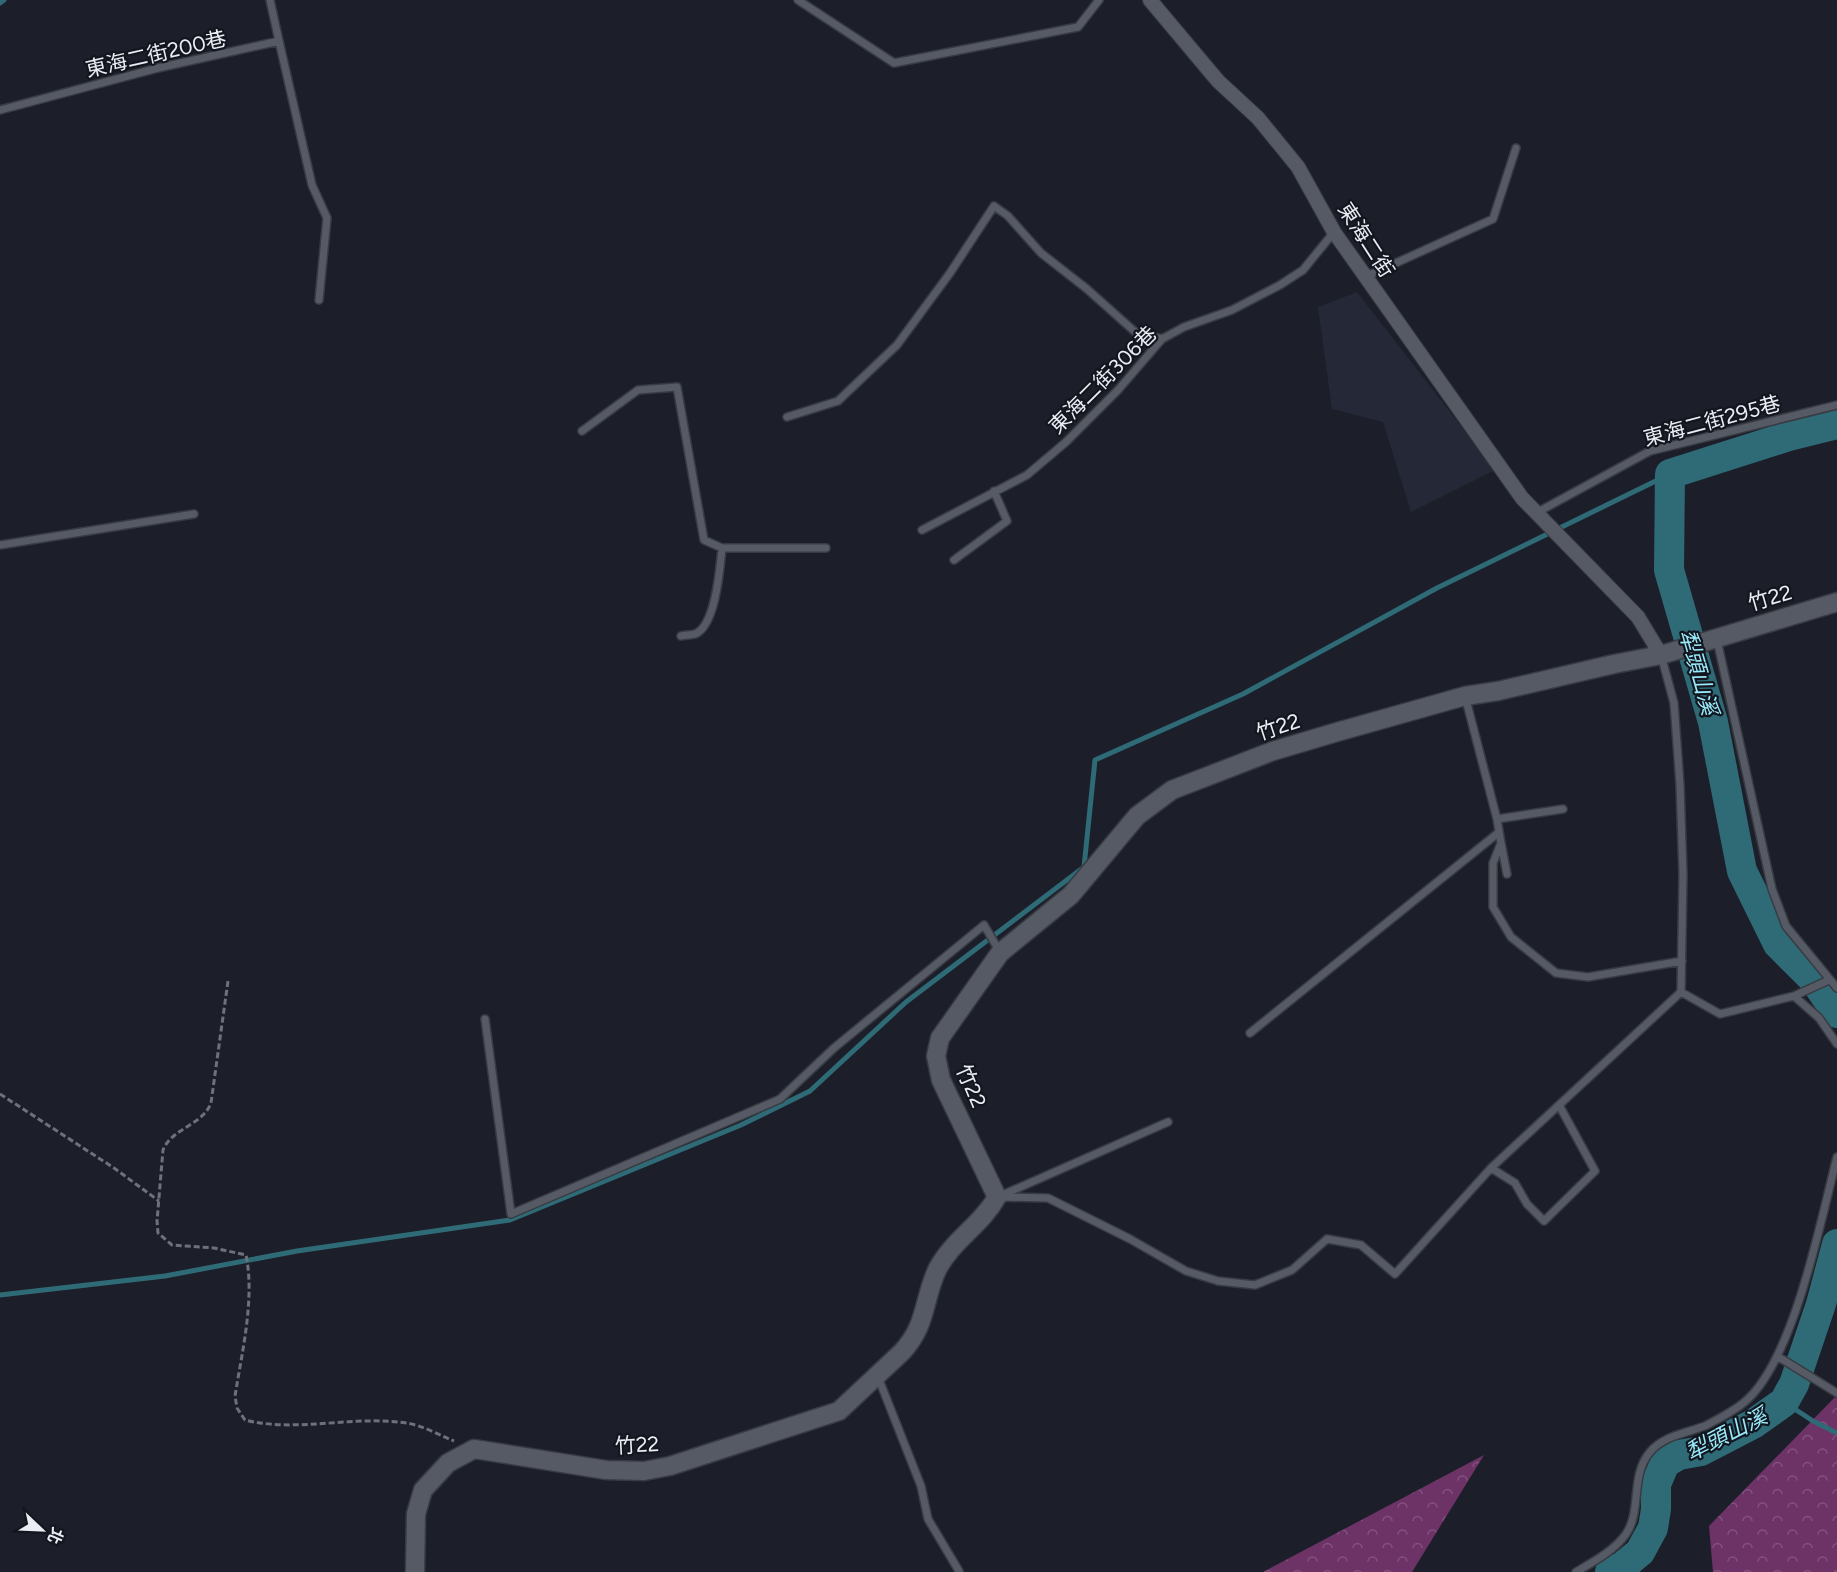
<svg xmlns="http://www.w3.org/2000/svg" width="1837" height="1572" viewBox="0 0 1837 1572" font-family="Figtree,'Noto Sans TC',sans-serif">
  <defs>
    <pattern id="forest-crowns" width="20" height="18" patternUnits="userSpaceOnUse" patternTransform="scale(1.5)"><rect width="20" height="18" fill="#6d3367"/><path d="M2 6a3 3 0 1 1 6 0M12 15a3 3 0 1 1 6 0" fill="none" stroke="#82517d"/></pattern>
  </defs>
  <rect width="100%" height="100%" fill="#1c1f29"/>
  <path fill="#242837" d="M1357 292 1495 470 1411 512 1383 422 1332 409 1318 307Z"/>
  <path fill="url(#forest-crowns)" d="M1837 1395V1572H1713L1709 1526Z
    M1484 1455 1412 1572H1263Z"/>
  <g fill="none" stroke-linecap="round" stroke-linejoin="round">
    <path stroke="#2e6b76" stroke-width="5" d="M0 3 4 0
      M0 1295 165 1276 297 1251 510 1220 741 1125 810 1091 906 1002 1084 867 1095 760 1243 694 1437 588 1670 474
      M1784 1402 1813 1421 1837 1433"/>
    <path stroke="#2e6b76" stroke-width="30" d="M1837 424 1789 436 1670 474 1669 570 1713 722 1742 871 1778 944 1815 981 1837 1013
      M1610 1572 1623 1566 1640 1552 1653 1528 1656 1509V1484L1665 1463 1679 1455 1701 1451 1753 1424 1784 1402 1794 1384 1821 1304 1837 1244"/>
    <defs>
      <path id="lane" d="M798 0 894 63 1078 27 1099 0
        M279 41 312 185 327 218 319 300
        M0 110 158 68 279 41 270 0
        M1365 277 1493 219 1516 148
        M787 417 838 401 897 345 950 273 994 206 1008 216 1041 253 1087 289 1134 331 1162 339
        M582 431 638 390 677 387 704 540 722 548H826
        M1536 513 1650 451 1837 405
        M922 530 1027 475 1066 442 1118 390 1162 339 1184 327 1232 310 1280 285 1303 270 1334 232
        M0 545 194 514
        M954 560 1007 521 994 491
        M681 636C685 635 691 635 695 634 716 626 720 567 722 548
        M1717 640 1772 889 1786 926 1837 988
        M1661 655 1674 703 1680 785 1683 875 1681 992 1720 1014 1794 996 1819 1018 1837 1044
        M1465 696 1497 819 1501 843 1493 863V907L1511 937 1556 973 1588 977 1682 961
        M1497 819 1563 809
        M1501 843 1507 874
        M1794 996 1829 980
        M485 1019 511 1214 780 1099 834 1048 984 925 1000 952
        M1250 1033 1498 833
        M1559 1105 1595 1171 1544 1221 1527 1204 1515 1183 1491 1168 1681 992
        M1000 1196 1168 1122
        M997 1197 1048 1198 1130 1239 1186 1271 1218 1281 1255 1285 1292 1270 1327 1239 1361 1245 1395 1274 1491 1168
        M1777 1356 1837 1393
        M878 1377 921 1486 928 1519 959 1571
        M1576 1572C1593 1562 1614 1551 1626 1534 1642 1511 1630 1475 1650 1452 1664 1435 1688 1433 1707 1425 1718 1419 1732 1412 1742 1404 1793 1366 1821 1219 1837 1157"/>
      <path id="street" d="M1150 0 1218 81 1258 118 1298 167 1334 232 1522 498 1638 617 1661 655"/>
      <path id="secondary" d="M415 1572 416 1514 423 1490 448 1463 474 1449 606 1470 644 1471 670 1466 839 1411 902 1352C928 1324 923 1298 938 1268 953 1240 982 1224 997 1197L941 1080 936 1056 940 1038 1000 953 1071 895 1137 816 1172 790 1273 751 1337 732 1465 696 1498 691 1614 664 1661 655 1837 602"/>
    </defs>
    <use href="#lane" stroke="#393b43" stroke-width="10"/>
    <use href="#street" stroke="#393b43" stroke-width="16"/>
    <use href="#secondary" stroke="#393b43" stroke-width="21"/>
    <path stroke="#6e7179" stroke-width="3" stroke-dasharray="6 3" stroke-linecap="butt" d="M228 981 211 1103C203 1125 172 1128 163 1150L157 1221 158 1233 172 1245 214 1248 246 1255C255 1299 242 1352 235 1396L237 1408 245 1420C298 1433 352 1415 406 1423 422 1425 439 1435 454 1441
      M0 1094 114 1168 159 1201"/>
    <use href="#lane" stroke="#565a65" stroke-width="7"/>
    <use href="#street" stroke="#565a65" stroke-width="14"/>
    <use href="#secondary" stroke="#565a65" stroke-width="18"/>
  </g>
  <g text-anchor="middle" stroke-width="4.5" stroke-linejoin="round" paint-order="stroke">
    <g font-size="21" fill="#eaedf3" stroke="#13161f">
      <text transform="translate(156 54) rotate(-13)" y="7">東海二街200巷</text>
      <text transform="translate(1366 240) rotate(57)" y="7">東海二街</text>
      <text transform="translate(1103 380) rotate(-45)" y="7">東海二街306巷</text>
      <text transform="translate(1712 421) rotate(-15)" y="7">東海二街295巷</text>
      <text transform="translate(1770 598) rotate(-16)" y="7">竹22</text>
      <text transform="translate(1278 727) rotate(-18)" y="7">竹22</text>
      <text transform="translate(971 1086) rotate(67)" y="7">竹22</text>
      <text transform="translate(637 1445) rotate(-3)" y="7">竹22</text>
    </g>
    <g font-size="22" font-style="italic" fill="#99ebfb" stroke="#13161f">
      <text transform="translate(1699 672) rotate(74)" y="8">犁頭山溪</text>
      <text transform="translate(1726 1434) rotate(-27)" y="8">犁頭山溪</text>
    </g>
  </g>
  <g transform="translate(42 1530) rotate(113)" stroke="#13161f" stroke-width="4.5" paint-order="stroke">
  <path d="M0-4.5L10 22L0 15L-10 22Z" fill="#eaedf3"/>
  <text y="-9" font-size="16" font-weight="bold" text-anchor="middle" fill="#eaedf3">北</text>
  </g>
</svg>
